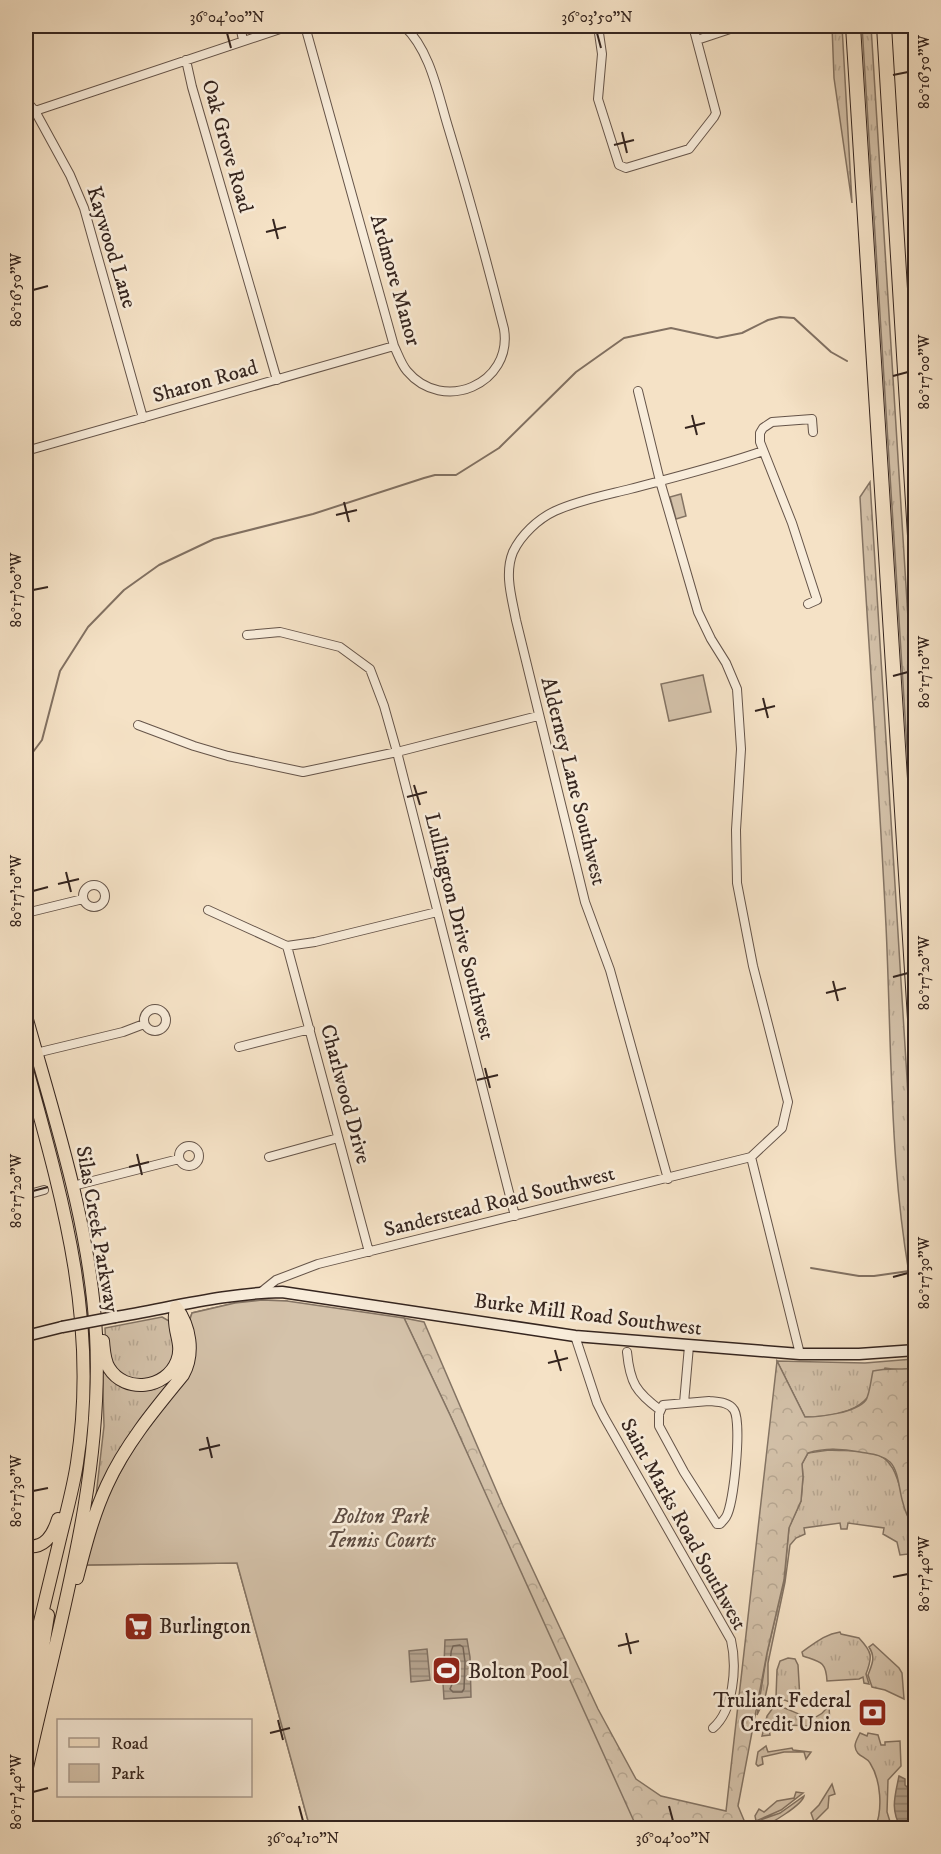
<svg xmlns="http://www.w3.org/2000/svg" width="941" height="1854" viewBox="0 0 941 1854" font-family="'IM FELL DW Pica',serif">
  <defs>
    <pattern id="grass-tufts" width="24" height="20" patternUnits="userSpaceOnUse" patternTransform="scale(1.5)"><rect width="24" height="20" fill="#d4c2aa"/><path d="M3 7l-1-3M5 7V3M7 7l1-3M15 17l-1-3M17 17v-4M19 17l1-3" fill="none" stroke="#b7a792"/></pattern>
    <pattern id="forest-crowns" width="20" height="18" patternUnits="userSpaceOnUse" patternTransform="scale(1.5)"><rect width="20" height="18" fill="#d4c2aa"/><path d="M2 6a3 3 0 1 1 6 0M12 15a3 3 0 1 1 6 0" fill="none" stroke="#b7a792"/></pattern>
    <pattern id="water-rules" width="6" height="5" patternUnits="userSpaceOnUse" patternTransform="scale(1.5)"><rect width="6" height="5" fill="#b4a28d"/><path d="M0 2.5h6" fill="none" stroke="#938473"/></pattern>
  </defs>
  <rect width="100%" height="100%" fill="#f5e2c6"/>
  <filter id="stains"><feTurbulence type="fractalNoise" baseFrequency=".00333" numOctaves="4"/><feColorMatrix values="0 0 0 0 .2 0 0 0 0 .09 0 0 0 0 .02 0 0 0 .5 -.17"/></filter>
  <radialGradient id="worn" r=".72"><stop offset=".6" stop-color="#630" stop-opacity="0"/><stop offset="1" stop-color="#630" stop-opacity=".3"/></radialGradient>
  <path fill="url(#grass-tufts)" stroke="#847464" stroke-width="1.5" d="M832 26H842L852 203 834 78Z
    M862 26H871L915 730V876Z
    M909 303 915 328V410Z
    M870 482 915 1207V1305C889 1181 892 1052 886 926 879 783 868 640 860 497Z
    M162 1317 169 1321 175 1353 168 1368 150 1380 128 1378 115 1370 106 1346 105 1328Z
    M102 1359 123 1385 172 1373 177 1377 96 1496 104 1426Z
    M913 1359H915L916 1368 900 1370 885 1368C879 1379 873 1393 864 1401 850 1414 824 1417 805 1417L777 1361 865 1363Z
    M915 1393V1443C909 1428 904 1406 915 1393Z
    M829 1450C844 1451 858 1450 872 1453 904 1459 898 1505 915 1528V1628L908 1554 900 1555 897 1542 883 1534 884 1528 848 1523 847 1529H841L840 1523 804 1528 805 1534 796 1538 790 1545 785 1582 768 1663V1684L765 1698 757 1715 767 1653 784 1580 789 1527 801 1501 803 1477 802 1464 808 1453Z
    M840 1632 841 1634 859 1638C872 1652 873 1656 866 1674L869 1684 864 1683 863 1677 859 1679 827 1681C826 1661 820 1662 803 1656L802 1652C815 1643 825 1634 840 1632Z
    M873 1644 899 1668 902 1673 904 1699 885 1690 872 1687 868 1675C872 1664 876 1658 869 1647Z
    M788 1658 795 1659 798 1665 800 1699 795 1704 776 1697 777 1670 780 1661Z
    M829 1704 830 1727 827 1730C807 1725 789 1723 769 1728L770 1735 762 1736 767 1716 775 1705C796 1709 815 1731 829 1704Z
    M860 1733 867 1736 868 1733 878 1735 881 1745H885V1742L900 1741 901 1766 888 1780 887 1812 892 1828H875C883 1810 881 1780 870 1763 866 1756 856 1757 855 1746 855 1742 858 1737 860 1733Z
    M766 1746 768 1752 792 1748 793 1750 811 1752 806 1759 804 1752H784L762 1757 763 1764 758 1766 756 1764 758 1752Z
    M832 1784 835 1794 829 1796 828 1808 815 1821 816 1827 811 1813 819 1805Z
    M796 1792 803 1793 781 1810 756 1821 755 1816 759 1809 764 1812 777 1801 794 1798Z
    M804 1796C802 1805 771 1824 761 1827L757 1824 763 1819 780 1813Z"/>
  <path fill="url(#forest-crowns)" stroke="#847464" stroke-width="1.5" d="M262 1300 287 1301 535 1606 450 1415 404 1318 424 1322 503 1506 598 1709 636 1779 661 1796 726 1811 777 1361 805 1417C820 1417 856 1413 866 1400 870 1393 871 1379 873 1371 888 1368 901 1370 915 1368V1393L910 1400 909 1416 912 1435 915 1443V1528C909 1520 905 1512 903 1503 899 1491 899 1471 890 1462 881 1454 870 1454 860 1452 844 1449 824 1448 808 1453L802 1464 803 1477 801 1501 789 1528 784 1580 767 1653 738 1806 746 1825 745 1828H310L237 1563 85 1565 193 1356 190 1319 192 1313 235 1303Z"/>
  <path fill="#d4c2aa" stroke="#847464" stroke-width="1.5" d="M681 494 686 516 676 519 670 497Z
    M703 675 711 712 669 721 661 684Z
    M262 1300 287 1301 404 1318 450 1415 637 1828H310L237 1563 85 1565 93 1536 109 1493 130 1455 193 1356 190 1319 192 1313 235 1303Z"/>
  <path fill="url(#water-rules)" stroke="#817061" stroke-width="1.5" d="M467 1639 470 1657 471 1697 444 1699 443 1683 448 1682 444 1664 445 1640Z
    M427 1649 430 1680 411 1682 409 1651Z
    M899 1776 905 1779V1785L915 1795V1828H901C890 1809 895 1796 899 1776Z"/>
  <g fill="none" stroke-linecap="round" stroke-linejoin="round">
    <path stroke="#746456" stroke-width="1.5" d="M460 1645 463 1647 465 1662 464 1689 462 1692H453L450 1689C458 1676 446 1660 453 1646Z"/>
    <path stroke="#817061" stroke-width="2" d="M26 754 33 752 42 740 60 671 88 627 124 590 159 565 214 539 313 514 424 478 435 475H456L499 448 576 372 624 338 671 328 717 338 742 333 768 320 780 317 794 318 831 352 847 361
      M811 1268 859 1276H874L916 1270"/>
    <defs>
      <path id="street" d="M240 26 243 40
        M305 26 394 346C398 354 401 364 407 371 443 414 513 384 504 329 487 262 469 196 449 130 438 95 431 51 404 26
        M598 26 602 54 598 99 619 165 626 168 689 149 714 117 716 113 693 26
        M697 40 739 26
        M186 60 192 87 277 380
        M26 96 28 103 35 111 70 175 84 208 143 418
        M35 111 289 26
        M638 391 660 481 698 612 711 639 726 663 737 689 741 749 736 830 737 883 753 966 788 1102 782 1128 751 1157 800 1354
        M26 451 394 346
        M808 604 817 600 792 523 760 442V433L763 428 772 422 812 419 813 432
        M247 635 280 632 340 647 370 669 384 706 397 752 515 1216
        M138 725 194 746 228 756 303 772 397 752 538 716
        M83 896a11 11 0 1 1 22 0a11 11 0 1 1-22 0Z
        M208 910 287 946 315 942 437 912
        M26 913 83 899
        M287 946 369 1252
        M144 1020a11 11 0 1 1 22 0a11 11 0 1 1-22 0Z
        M239 1047 310 1029
        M36 1053 123 1032 144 1024
        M179 1156a10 10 0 1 1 20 0a10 10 0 1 1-20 0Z
        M269 1157 338 1138
        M668 1179 610 970 585 902 516 620C512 598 504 574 513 552 521 535 538 519 555 511 579 500 606 495 630 489 675 477 720 466 763 451
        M73 1186 179 1159
        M26 1195 44 1190
        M261 1292 276 1280 318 1264 751 1157
        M575 1336 597 1403 604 1417 731 1640C737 1666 734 1710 713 1728
        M627 1352C630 1383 636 1392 660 1410
        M709 1401C718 1402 729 1402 734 1410 742 1423 734 1504 726 1517 724 1520 722 1522 720 1524H717L684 1472 659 1426V1414L663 1405Z
        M684 1403 689 1346"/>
      <path id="secondary" d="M913 26 916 27
        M115 1317C170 1308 226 1293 282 1292L575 1336 800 1354H859L916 1350
        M26 1336 62 1327"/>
      <path id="primary" d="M26 1016C55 1120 90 1225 96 1334 104 1482 57 1629 26 1772
        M26 1066C63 1200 99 1323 77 1463 73 1490 65 1517 59 1543 48 1589 37 1634 26 1680
        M103 1341C104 1350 104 1360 109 1368 125 1394 166 1389 177 1361 183 1346 175 1335 175 1320 174 1316 176 1311 176 1307
        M26 1546C45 1549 53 1535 58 1519
        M77 1578C85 1547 93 1515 107 1485 125 1445 155 1409 183 1375 195 1353 190 1326 176 1307
        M26 1720 41 1660 48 1615"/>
      <path id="highway" d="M853 26 916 1035
        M884 26 916 552"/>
    </defs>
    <use href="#street" stroke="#655449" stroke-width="10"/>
    <use href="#secondary" stroke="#35251f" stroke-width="13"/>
    <use href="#primary" stroke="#35251f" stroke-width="14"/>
    <use href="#highway" stroke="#35251f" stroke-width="16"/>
    <use href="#street" stroke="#f8ecda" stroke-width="8"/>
    <use href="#secondary" stroke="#f8ecda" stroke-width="10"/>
    <use href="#primary" stroke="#f5e2c6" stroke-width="12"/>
    <use href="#highway" stroke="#f5e2c6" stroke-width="14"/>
    <defs>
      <path id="secondary-bridge" d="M62 1327 115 1317"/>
    </defs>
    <use href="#secondary-bridge" stroke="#35251f" stroke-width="13" stroke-linecap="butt"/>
    <use href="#secondary-bridge" stroke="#f8ecda" stroke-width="10"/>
  </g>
  <path fill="none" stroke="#35251f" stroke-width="2" d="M227 33 231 48M597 33 601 48M893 75 908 72M622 132 627 153M614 145 634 140M273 219 278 239M266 232 286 227M33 290 48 286M893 376 908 372M692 415 697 435M685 428 705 423M344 502 349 522M336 515 357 510M33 590 48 587M893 676 908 672M763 698 768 718M755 711 775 706M414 785 420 805M407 797 427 792M66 872 71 892M58 884 79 879M33 891 48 887M893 977 908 973M833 981 838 1001M826 993 846 988M485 1068 490 1088M477 1080 498 1075M137 1154 142 1175M129 1167 149 1162M33 1191 48 1187M893 1277 908 1273M555 1350 561 1371M548 1363 568 1358M207 1437 212 1458M199 1450 220 1445M33 1491 48 1488M893 1577 908 1574M626 1633 631 1654M618 1646 639 1641M278 1720 283 1740M270 1733 290 1728M33 1792 48 1788M299 1806 303 1821M669 1806 673 1821"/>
  <defs>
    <symbol id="supermarket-square" viewBox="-11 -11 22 22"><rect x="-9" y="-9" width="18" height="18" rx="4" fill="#8f2418" stroke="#f8ecda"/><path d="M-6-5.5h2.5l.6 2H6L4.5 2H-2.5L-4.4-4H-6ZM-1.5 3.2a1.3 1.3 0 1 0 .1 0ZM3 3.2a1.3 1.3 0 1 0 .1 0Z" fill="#fff"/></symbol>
    <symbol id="stadium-square" viewBox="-11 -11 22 22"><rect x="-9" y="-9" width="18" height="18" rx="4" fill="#8f2418" stroke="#f8ecda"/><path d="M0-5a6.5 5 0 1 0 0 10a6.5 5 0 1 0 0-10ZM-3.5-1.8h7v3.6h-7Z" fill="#fff"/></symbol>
    <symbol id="bank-square" viewBox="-11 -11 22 22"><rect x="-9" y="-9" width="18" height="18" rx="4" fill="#8f2418" stroke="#f8ecda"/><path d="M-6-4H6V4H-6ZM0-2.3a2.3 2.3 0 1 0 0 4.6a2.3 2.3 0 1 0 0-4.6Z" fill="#fff"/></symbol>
  </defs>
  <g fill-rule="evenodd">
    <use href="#supermarket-square" x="122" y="1610" width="33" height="33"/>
    <use href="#stadium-square" x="430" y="1654" width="33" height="33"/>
    <use href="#bank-square" x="856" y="1696" width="33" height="33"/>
  </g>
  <g text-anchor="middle" stroke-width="5" stroke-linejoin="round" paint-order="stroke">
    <g font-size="21" fill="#35251f" stroke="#f8ecda">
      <text transform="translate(228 146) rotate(74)" y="7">Oak Grove Road</text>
      <text transform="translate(112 247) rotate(73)" y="7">Kaywood Lane</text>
      <text transform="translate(396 280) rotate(74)" y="7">Ardmore Manor</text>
      <text transform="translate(205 381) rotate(-16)" y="7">Sharon Road</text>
      <text transform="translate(574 781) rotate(76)" y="7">Alderney Lane Southwest</text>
      <text transform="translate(460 926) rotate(76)" y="7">Lullington Drive Southwest</text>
      <text transform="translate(346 1094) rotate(75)" y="7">Charlwood Drive</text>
      <text transform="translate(499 1201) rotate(-14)" y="7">Sanderstead Road Southwest</text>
      <text transform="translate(98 1229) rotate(80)" y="7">Silas Creek Parkway</text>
      <text transform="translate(588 1314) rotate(7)" y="7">Burke Mill Road Southwest</text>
      <text transform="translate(684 1524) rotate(61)" y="7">Saint Marks Road Southwest</text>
    </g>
    <g font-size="21" font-style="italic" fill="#5d4c42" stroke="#f8ecda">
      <text x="381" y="1523">Bolton Park<tspan x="381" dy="24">Tennis Courts</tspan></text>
    </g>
    <g font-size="21" fill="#35251f" stroke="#f8ecda" text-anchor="start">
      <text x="159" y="1633">Burlington</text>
      <text x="468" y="1678">Bolton Pool</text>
      <text x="851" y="1707" text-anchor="end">Truliant Federal<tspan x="851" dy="24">Credit Union</tspan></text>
    </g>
  </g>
  <rect width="941" height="1854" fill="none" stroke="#f5e2c6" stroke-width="66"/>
  <rect x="57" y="1719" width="195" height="78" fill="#f8ecda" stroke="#aa9c8f" stroke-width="1.5"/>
  <rect x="69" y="1738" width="30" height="9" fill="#f5e2c6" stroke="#aa9c8f" stroke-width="1.5"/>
  <text x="111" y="1749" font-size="18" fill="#35251f">Road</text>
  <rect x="69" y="1764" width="30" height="18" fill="#d4c2aa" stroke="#aa9c8f" stroke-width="1.5"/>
  <text x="111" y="1779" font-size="18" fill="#35251f">Park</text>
  <rect x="33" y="33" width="875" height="1788" fill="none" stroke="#35251f" stroke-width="2"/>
  <g font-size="15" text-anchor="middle" fill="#35251f">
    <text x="227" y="22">36°04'00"N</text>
    <text x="597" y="22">36°03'50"N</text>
    <text transform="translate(924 72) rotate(-90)" y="5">80°16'50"W</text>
    <text transform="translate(16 290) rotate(-90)" y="5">80°16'50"W</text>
    <text transform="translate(924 372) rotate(-90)" y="5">80°17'00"W</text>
    <text transform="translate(16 590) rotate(-90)" y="5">80°17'00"W</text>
    <text transform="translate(924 672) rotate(-90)" y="5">80°17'10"W</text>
    <text transform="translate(16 891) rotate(-90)" y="5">80°17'10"W</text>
    <text transform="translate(924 973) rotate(-90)" y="5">80°17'20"W</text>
    <text transform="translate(16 1191) rotate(-90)" y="5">80°17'20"W</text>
    <text transform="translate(924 1273) rotate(-90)" y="5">80°17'30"W</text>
    <text transform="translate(16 1491) rotate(-90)" y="5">80°17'30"W</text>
    <text transform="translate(924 1574) rotate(-90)" y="5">80°17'40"W</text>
    <text transform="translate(16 1792) rotate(-90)" y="5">80°17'40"W</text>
    <text x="303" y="1843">36°04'10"N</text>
    <text x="673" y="1843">36°04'00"N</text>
  </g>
  <rect width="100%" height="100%" filter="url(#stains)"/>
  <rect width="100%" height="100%" fill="url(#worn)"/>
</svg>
